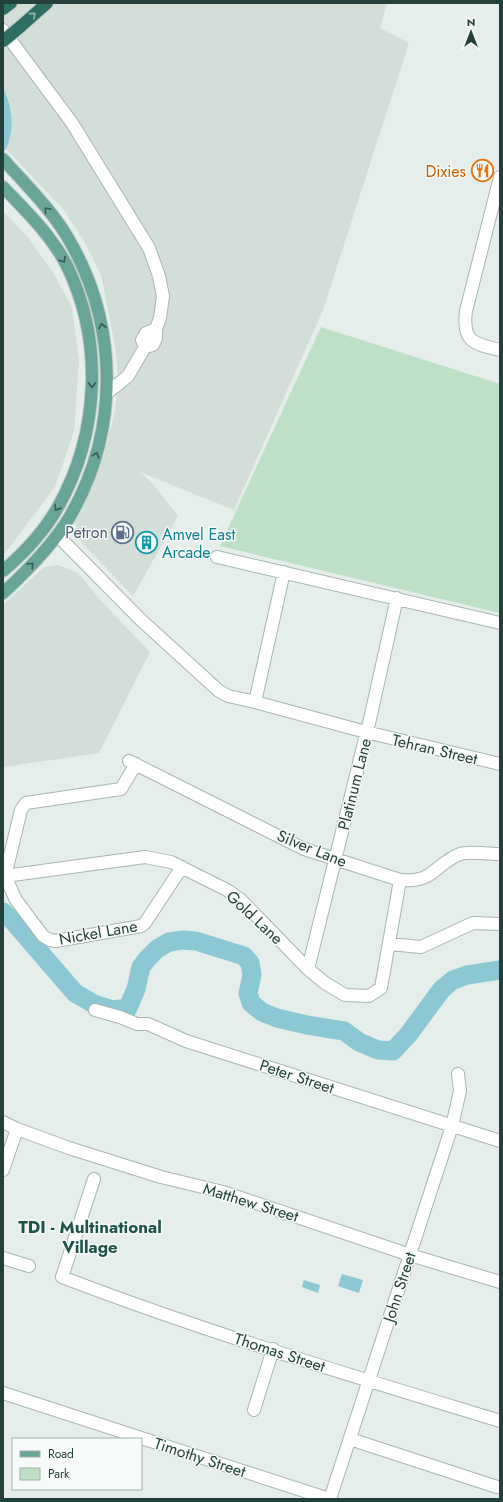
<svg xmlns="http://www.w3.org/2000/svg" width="503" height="1502" viewBox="0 0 503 1502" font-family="Jost,sans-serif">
  <rect width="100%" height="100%" fill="#e5eeea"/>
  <path fill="#d3ded9" d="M3 3H387L380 28 409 43 323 310 234 510 140 472 152 483 178 516 133 596 81 542 75 522 84 505 103 458 115 411 118 379 116 351 101 275 84 241 64 210 6 149 11 134 8 98 3 87Z
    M3 211 27 236 52 271 72 307 79 360 74 431 55 487 3 556Z
    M58 565 78 573 104 604 150 652 99 753 3 767V605L44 567Z"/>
  <path fill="#bde0c7" d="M321 327 500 384V613L220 546Z"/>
  <path fill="#8cc7d4" d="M3 87C13 108 16 134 3 154Z
    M342 1274 363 1280 359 1293 338 1286Z
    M304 1280 320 1285 318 1293 302 1287Z"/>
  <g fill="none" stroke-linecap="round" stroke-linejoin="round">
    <path stroke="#8cc7d4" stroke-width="19" d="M3 912 13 921 75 993 94 1004 113 1010 128 1008 136 989 141 967 147 959 157 949 169 942 183 940 196 941 244 956 250 963 252 975 248 993 251 1003 262 1012 277 1018 307 1025 344 1031 359 1042 378 1050 393 1051 408 1035 442 989 453 980 467 975 500 970"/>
    <defs>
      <path id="minor" d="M3 30 72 123 149 248 159 276 163 296 160 318 156 329V338L153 345 145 347 128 376 107 393
        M500 177 466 311C462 341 473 344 500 350
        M145 347 142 340 146 333 156 329
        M57 535 141 620 219 691 228 696 255 702 284 572
        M217 557 500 623
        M255 702 366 732 500 764
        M129 761 304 849 400 880C435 883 433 865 460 854 467 851 491 854 500 854
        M136 764 121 789 26 803 21 810 5 876 16 900 43 936 50 940 56 941 141 926 145 923 182 867
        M5 876 145 857 171 862 227 890 241 900 308 969 325 983 345 995 369 996 381 988 400 880
        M389 944 421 947 473 923 500 924
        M308 969 370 719 397 598
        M95 1010 120 1017 137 1024H148L186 1041 500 1141
        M3 1122 17 1129 69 1148 161 1177 223 1192 410 1255 500 1282
        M3 1170 17 1129
        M94 1179 62 1277C205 1332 353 1376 500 1421
        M3 1258 29 1266
        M3 1393 329 1499
        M254 1410 273 1349
        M350 1439 497 1487
        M330 1499 452 1126 460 1091 458 1074"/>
      <path id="primary" d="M3 159C25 184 51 209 68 238 119 325 120 431 69 518 52 546 27 571 3 593
        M3 187C26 211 52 236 67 266 104 342 99 434 58 507 44 532 24 553 3 571"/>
      <path id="motorway" d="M3 9 11 3
        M20 27 47 3"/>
    </defs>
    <use href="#minor" stroke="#a7b7b2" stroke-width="14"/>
    <use href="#primary" stroke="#c1cac8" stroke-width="14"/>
    <use href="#motorway" stroke="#c1cac8" stroke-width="14"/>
    <use href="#minor" stroke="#fff" stroke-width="12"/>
    <use href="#primary" stroke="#68a596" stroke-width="12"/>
    <use href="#motorway" stroke="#2e6e62" stroke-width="12"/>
    <defs>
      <path id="motorway-bridge" d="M3 41 20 27"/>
    </defs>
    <use href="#motorway-bridge" stroke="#c1cac8" stroke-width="14" stroke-linecap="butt"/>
    <use href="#motorway-bridge" stroke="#2e6e62" stroke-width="12"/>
  </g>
  <defs><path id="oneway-chevron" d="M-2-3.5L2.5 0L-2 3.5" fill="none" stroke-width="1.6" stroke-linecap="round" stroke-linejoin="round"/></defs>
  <use stroke="#92b4ad" href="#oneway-chevron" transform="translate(33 15) rotate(-41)"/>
  <g stroke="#345a51">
    <use href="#oneway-chevron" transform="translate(47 210) rotate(-130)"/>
    <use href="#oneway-chevron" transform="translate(63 260) rotate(58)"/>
    <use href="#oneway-chevron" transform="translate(102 326) rotate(-100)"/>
    <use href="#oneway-chevron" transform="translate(92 385) rotate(89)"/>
    <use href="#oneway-chevron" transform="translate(96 455) rotate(-72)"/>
    <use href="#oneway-chevron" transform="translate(57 508) rotate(121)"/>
    <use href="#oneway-chevron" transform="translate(31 565) rotate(-47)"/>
  </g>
  <defs>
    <symbol id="restaurant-ring" viewBox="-11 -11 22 22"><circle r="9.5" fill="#f6faf8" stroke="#e8710a" stroke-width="1.5"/><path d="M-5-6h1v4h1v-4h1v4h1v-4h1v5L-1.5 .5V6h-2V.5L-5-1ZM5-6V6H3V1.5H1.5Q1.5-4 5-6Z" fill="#e8710a"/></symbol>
    <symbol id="fuel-ring" viewBox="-11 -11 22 22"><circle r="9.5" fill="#f6faf8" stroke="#5c6f8a" stroke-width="1.5"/><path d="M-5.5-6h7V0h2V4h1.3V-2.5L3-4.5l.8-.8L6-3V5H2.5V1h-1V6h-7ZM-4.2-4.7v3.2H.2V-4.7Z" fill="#5c6f8a"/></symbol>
    <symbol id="building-ring" viewBox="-11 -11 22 22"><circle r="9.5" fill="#f6faf8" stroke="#0f9aa8" stroke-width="1.5"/><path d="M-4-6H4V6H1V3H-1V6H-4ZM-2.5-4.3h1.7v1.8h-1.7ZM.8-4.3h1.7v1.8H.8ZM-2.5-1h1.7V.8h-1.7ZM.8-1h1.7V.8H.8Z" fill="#0f9aa8"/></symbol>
  </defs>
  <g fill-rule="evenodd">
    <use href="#restaurant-ring" x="470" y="158" width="25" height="25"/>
    <use href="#fuel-ring" x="110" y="520" width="25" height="25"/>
    <use href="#building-ring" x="134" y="530" width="25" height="25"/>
  </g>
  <g text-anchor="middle" stroke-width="3" stroke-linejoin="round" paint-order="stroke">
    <g font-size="16" fill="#c56008" stroke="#f6faf8" text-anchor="end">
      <text x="466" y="177">Dixies</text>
    </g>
    <g font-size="16" fill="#4e5e75" stroke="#f6faf8" text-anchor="end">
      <text x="108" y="538">Petron</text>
    </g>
    <g font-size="16" fill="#0d838f" stroke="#f6faf8" text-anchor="start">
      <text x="162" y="540">Amvel East<tspan x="162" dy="18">Arcade</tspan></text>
    </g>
    <g font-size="16" fill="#23413a" stroke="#f6faf8">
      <text transform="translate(435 749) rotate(13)" y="6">Tehran Street</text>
      <text transform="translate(354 784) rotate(-76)" y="6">Platinum Lane</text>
      <text transform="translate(312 848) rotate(22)" y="6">Silver Lane</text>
      <text transform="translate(255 917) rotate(43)" y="6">Gold Lane</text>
      <text transform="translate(98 932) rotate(-10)" y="6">Nickel Lane</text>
      <text transform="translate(297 1076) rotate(18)" y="6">Peter Street</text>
      <text transform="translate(251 1202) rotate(17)" y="6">Matthew Street</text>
      <text transform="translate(399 1287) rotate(-72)" y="6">John Street</text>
      <text transform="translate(280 1352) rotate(18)" y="6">Thomas Street</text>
      <text transform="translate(200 1457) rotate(18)" y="6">Timothy Street</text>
    </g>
    <g font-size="17" font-weight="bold" fill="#1e5448" stroke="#f6faf8">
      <text x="90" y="1233">TDI - Multinational<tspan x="90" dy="20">Village</tspan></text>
    </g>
  </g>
  <rect width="503" height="1502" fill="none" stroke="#23413a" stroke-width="8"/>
  <rect x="12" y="1438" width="130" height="52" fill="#f6faf8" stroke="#a2b0ac"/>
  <rect x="20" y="1451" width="20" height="6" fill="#68a596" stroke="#a2b0ac"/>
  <text x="48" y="1458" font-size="12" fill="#23413a">Road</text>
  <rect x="20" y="1468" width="20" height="12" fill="#bde0c7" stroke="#a2b0ac"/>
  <text x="48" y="1478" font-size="12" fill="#23413a">Park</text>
  <g transform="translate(471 32)" stroke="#f6faf8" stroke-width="3" paint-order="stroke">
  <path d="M0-3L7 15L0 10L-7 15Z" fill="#23413a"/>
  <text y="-6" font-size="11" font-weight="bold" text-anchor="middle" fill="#23413a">N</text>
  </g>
</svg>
